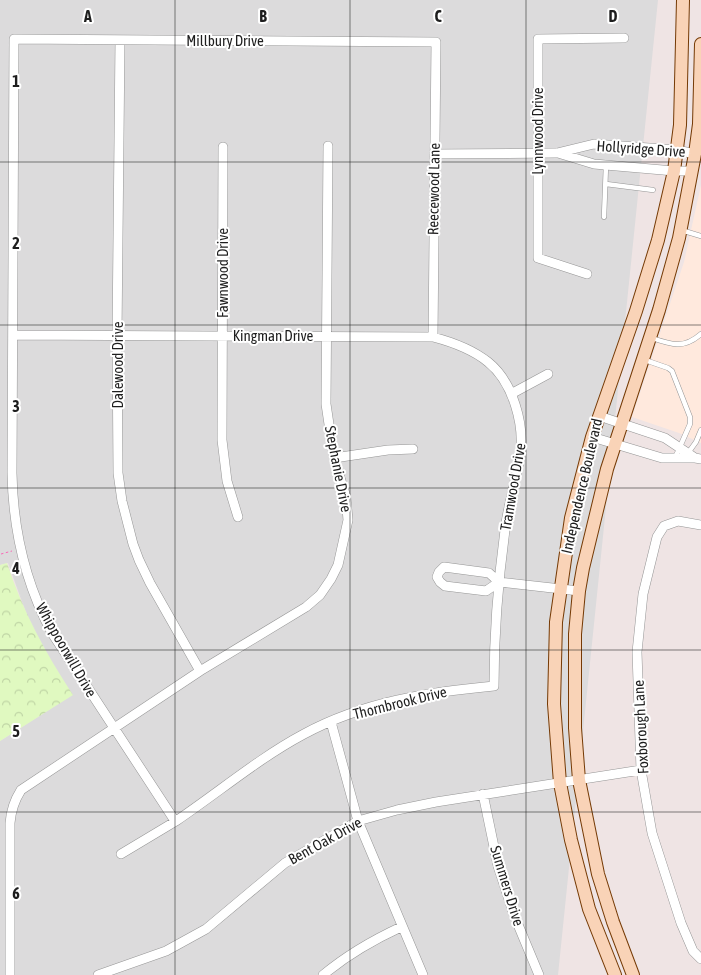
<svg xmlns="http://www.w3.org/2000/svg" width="701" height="975" viewBox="0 0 701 975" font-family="'Asap Condensed',sans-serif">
  <defs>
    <pattern id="park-crowns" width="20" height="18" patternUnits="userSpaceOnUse" patternTransform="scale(1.25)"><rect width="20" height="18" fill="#e0f9c0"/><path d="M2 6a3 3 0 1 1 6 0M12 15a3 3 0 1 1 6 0" fill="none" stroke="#c0d5a5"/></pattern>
  </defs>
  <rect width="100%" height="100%" fill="#efe4e4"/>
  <path fill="#dcdbdc" d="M0 0H658L558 975H0V741L72 695 47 655 27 616 8 563 0 565Z"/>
  <path fill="#ffe9dd" d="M701 185V443L679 433 632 417 684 262Z"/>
  <path fill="url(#park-crowns)" d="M7 563C23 612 45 652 73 695L0 741V565Z"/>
  <path fill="#dadada" d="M20 570 35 611 54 645 46 650 28 615 12 572Z"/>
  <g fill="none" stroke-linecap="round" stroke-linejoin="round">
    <defs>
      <path id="lane" d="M606 184 653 190
        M604 217 606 165
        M681 230 701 236
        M652 338C672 345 684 349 701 334
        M645 360 668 368 672 371 690 417V424L675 458
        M688 453 696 442 701 430"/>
      <path id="street" d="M120 40 117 336 118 473 122 501 133 544 139 560 150 583 200 671
        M223 147 222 440 227 481 238 517
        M558 153 594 164 674 171H691
        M434 154 557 153 594 144 677 150 695 154
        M587 274 538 258V39L624 38
        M13 335 433 337C452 342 472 349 488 362 513 382 525 425 520 456 516 481 508 505 505 530 498 582 494 634 494 686 429 692 363 702 304 734 259 758 219 792 176 821 158 832 139 843 121 854
        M511 394 548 374
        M599 416 665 438 695 458
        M592 437 662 458H695L701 459
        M334 458 388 450 413 449
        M701 525 678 521 664 526 657 537 643 594 637 652 641 770 652 833 681 923 693 951 701 959
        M499 582 486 591 445 586 440 582 437 577 439 572 444 567 489 573 499 582 579 591
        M331 722 358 821 423 975
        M483 794 498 866 514 915 539 975
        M175 821 52 633C25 583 13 529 12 473L14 39 436 42 433 337
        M10 975V823C11 810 14 801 21 790L200 671 306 607 320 595 331 579 338 565 348 520 346 497 334 458 326 404 328 146
        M98 975 166 951 206 929 285 863 358 821 397 810 436 802 641 770
        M323 975C347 955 373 940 401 927"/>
      <path id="secondary" d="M615 975 589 909 571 840 560 783 554 704 556 622 571 518 592 437 636 311 658 240 674 171 680 125 683 0
        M633 975 613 922 598 874 579 780 575 728V634L579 591 583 568 607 469 659 310 679 238 695 154 699 124 701 44"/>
    </defs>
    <use href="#lane" stroke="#959595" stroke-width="5.5"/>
    <use href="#street" stroke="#959595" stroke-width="10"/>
    <use href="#secondary" stroke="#753a05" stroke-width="14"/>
    <path stroke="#fa6ab7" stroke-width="1" stroke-dasharray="2.5 2.5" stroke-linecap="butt" d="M1 554 12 551"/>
    <use href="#lane" stroke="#fff" stroke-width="4.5"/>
    <use href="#street" stroke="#fff" stroke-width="9"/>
    <use href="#secondary" stroke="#f9d3b7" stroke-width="12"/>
  </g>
  <path fill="none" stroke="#1e1e1e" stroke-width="1" stroke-opacity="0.55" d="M175 0V975M350 0V975M526 0V975M0 162H701M0 325H701M0 488H701M0 650H701M0 812H701"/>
  <g text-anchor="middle" stroke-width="4" stroke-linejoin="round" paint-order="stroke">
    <g font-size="15" fill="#1e1e1e" stroke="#fff">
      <text x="225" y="46">Millbury Drive</text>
      <text transform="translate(538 131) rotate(-90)" y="5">Lynnwood Drive</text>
      <text transform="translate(641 149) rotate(4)" y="5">Hollyridge Drive</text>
      <text transform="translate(434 189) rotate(-89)" y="5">Reecewood Lane</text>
      <text transform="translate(223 273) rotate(-90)" y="5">Fawnwood Drive</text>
      <text x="273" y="341">Kingman Drive</text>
      <text transform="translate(118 365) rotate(-90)" y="5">Dalewood Drive</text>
      <text transform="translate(338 469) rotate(79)" y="5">Stephanie Drive</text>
      <text transform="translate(582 486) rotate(-77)" y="5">Independence Boulevard</text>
      <text transform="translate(513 487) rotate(-80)" y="5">Tramwood Drive</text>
      <text transform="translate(66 650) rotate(60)" y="5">Whippoorwill Drive</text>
      <text transform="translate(400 703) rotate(-14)" y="5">Thornbrook Drive</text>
      <text transform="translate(641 727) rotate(-93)" y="5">Foxborough Lane</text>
      <text transform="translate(325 841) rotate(-29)" y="5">Bent Oak Drive</text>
      <text transform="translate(507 886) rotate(73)" y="5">Summers Drive</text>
    </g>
  </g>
  <g font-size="16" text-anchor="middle" font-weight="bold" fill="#1e1e1e" stroke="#fff" stroke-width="4" stroke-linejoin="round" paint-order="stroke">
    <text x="88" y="22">A</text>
    <text x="263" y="22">B</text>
    <text x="438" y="22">C</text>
    <text x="613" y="22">D</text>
    <text x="16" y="87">1</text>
    <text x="16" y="249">2</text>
    <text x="16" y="412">3</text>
    <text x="16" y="574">4</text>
    <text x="16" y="737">5</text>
    <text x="16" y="899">6</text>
  </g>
</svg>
